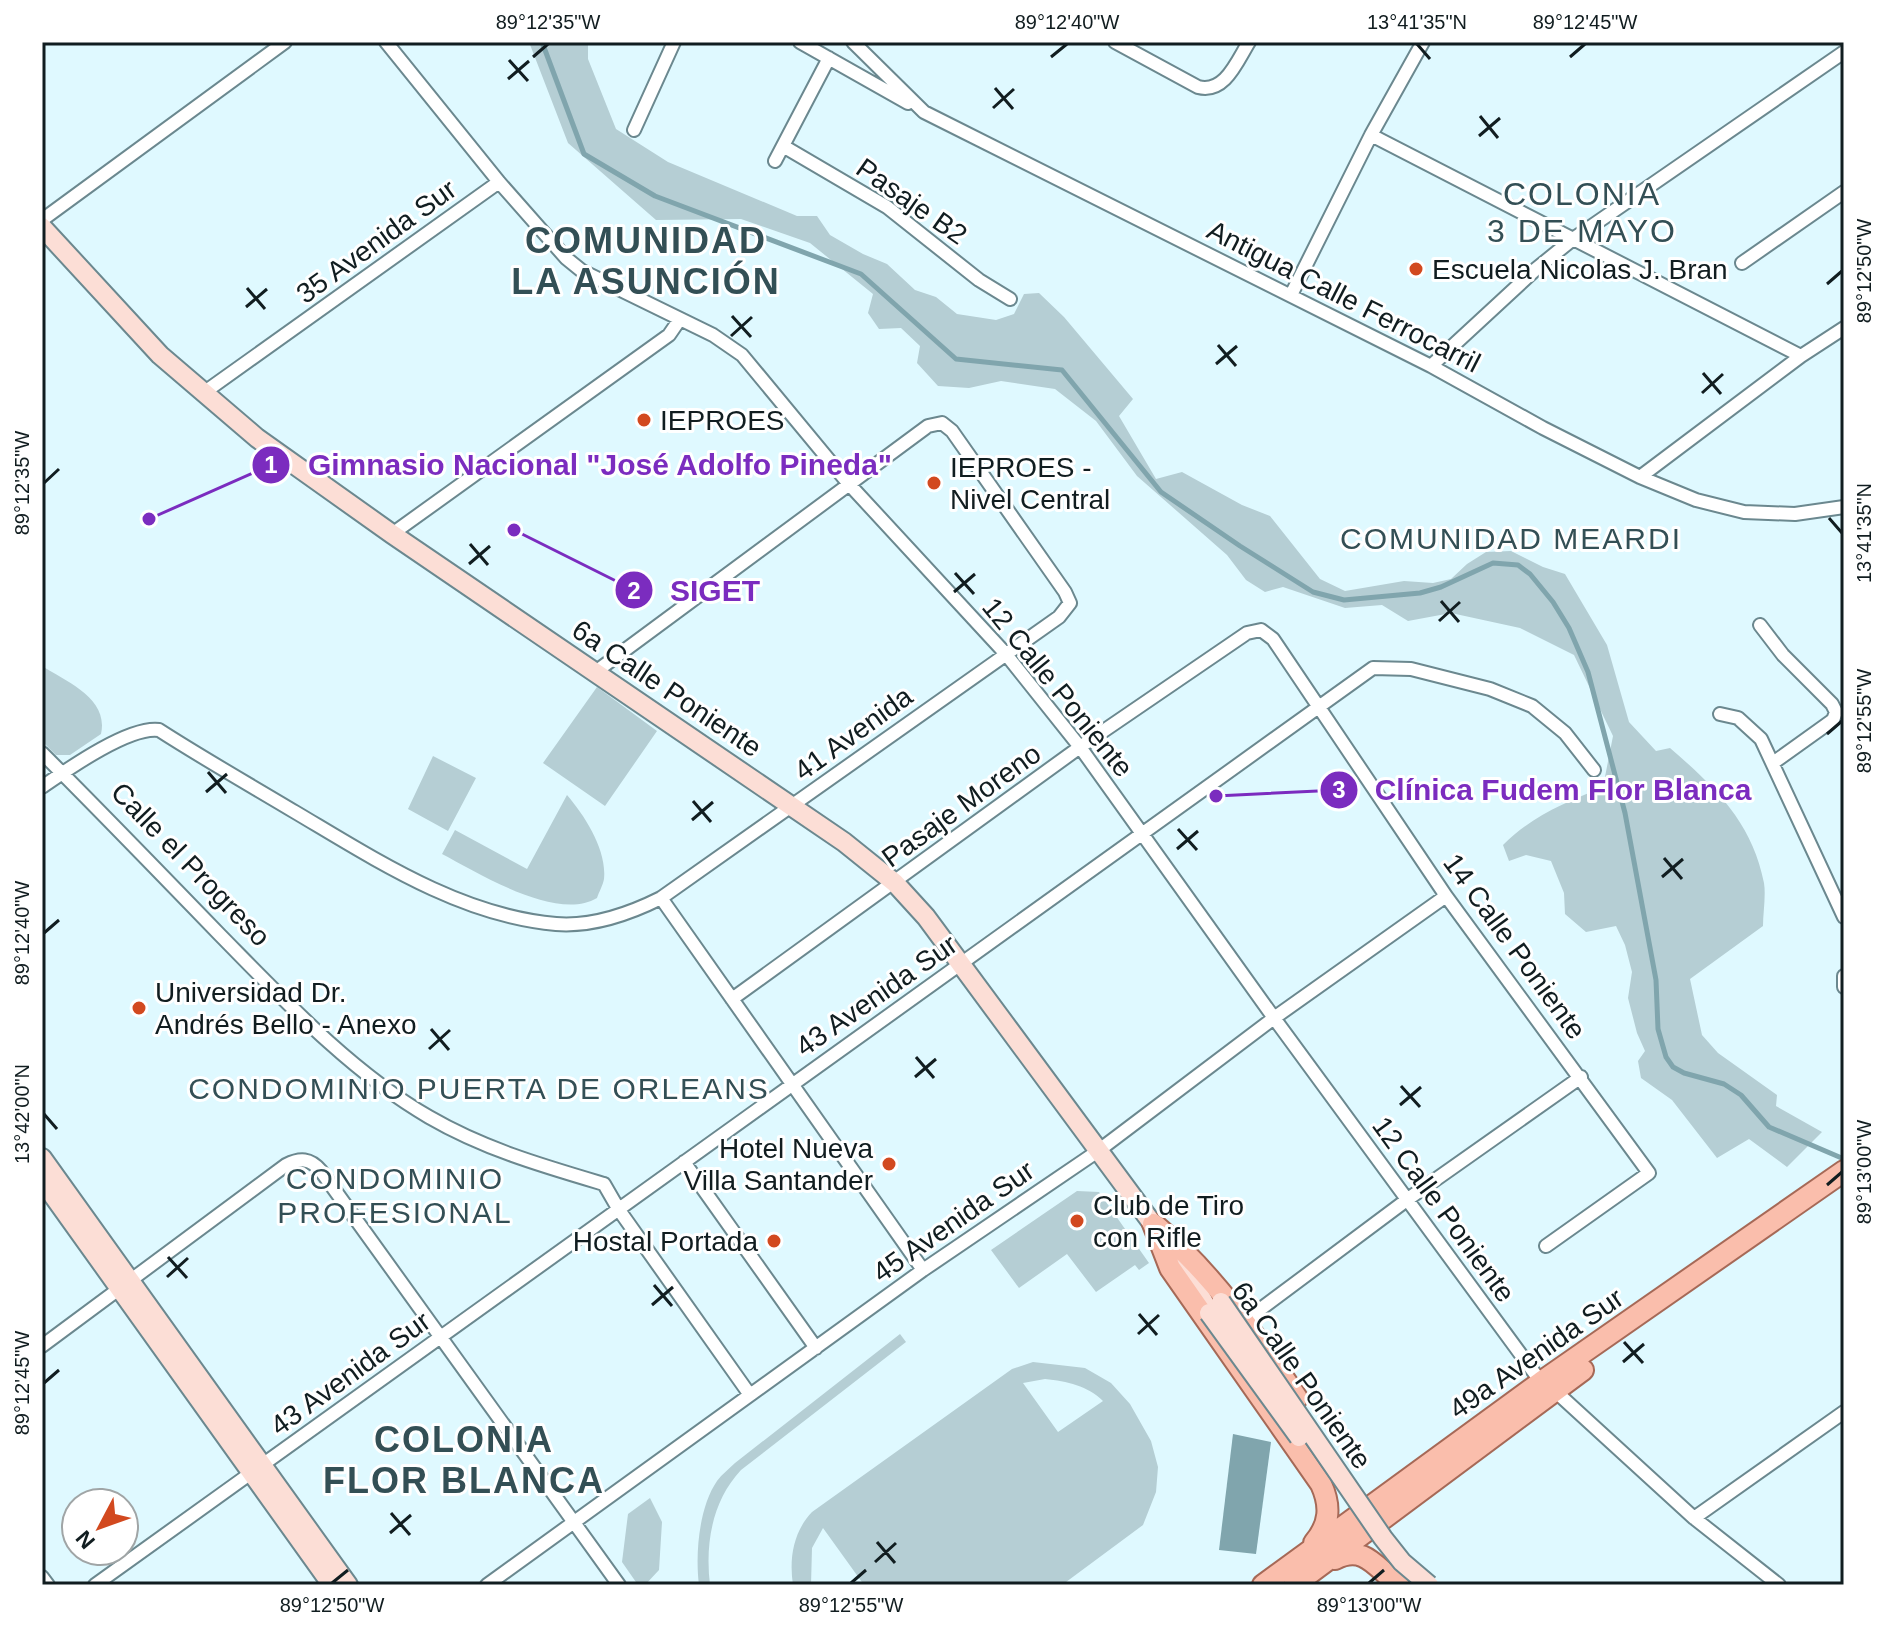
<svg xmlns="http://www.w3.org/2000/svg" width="1886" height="1627" viewBox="0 0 1886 1627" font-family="Helvetica,sans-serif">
  <rect width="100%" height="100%" fill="#dff9ff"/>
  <path fill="#b5ced4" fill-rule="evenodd" d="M529 42H588V59L616 129 668 162 797 216H817L830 235 863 254 887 264 915 290 936 297 957 314 996 320 1014 314 1024 294 1039 293 1064 317 1133 399 1119 416 1156 479 1182 472 1242 505 1270 516 1320 579 1345 591 1404 581 1433 583 1451 579 1467 564 1486 552 1511 551 1543 567 1565 574 1607 645 1629 722 1656 751 1670 748C1715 787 1752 822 1764 883 1766 896 1763 913 1763 926L1690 979 1702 1035 1718 1053 1777 1095 1776 1106 1822 1132 1787 1167 1749 1139 1717 1158 1672 1100 1641 1078 1638 1061 1645 1051 1637 1033 1628 998 1632 972 1625 945 1616 926 1586 932 1565 914 1564 893 1551 861 1526 855 1509 861 1503 845C1533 815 1565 803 1603 787L1613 736 1574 655 1520 628 1451 613 1408 621 1382 605 1345 608 1283 587 1265 592 1246 580 1227 555 1137 476 1096 421 1055 389 1001 381 969 388 938 386 917 363 920 346 901 328 879 329 868 313 873 294 810 243 741 219 656 220 568 143Z
    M42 666C67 682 109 698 101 734L70 755H56L42 741Z
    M597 687 657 731 605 806 543 763Z
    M433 756 476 778 448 831 408 809Z
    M567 795C585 816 607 850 604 879 603 885 599 892 597 898 557 922 480 874 442 854L455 830 527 869Z
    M1077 1191 1099 1192 1149 1263 1139 1270 1135 1265 1096 1292 1067 1254 1019 1288 991 1250Z
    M900 1334 906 1342 741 1470C712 1501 705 1544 710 1585H699C695 1554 699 1507 717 1481 722 1474 729 1469 735 1463Z
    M1033 1362 1085 1368 1111 1383 1130 1404 1151 1441 1158 1467 1156 1492 1143 1525 1062 1585H864L823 1528 812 1548 811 1585H793C789 1559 793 1532 812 1512L1012 1369ZM1045 1379C1067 1381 1088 1386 1103 1401L1058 1432 1023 1383Z
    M650 1498 662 1522 659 1570 645 1585H638L622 1562 628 1514Z"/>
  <path fill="#80a5ad" d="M1233 1434 1271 1442 1256 1554 1219 1550Z"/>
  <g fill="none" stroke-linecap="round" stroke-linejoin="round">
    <path stroke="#80a5ad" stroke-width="5" d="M542 42 584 154 655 196 861 274 956 359 1062 370 1161 492 1240 546 1313 592 1344 600 1420 593 1441 587 1493 563 1518 565 1530 574 1553 602 1569 628 1588 672 1625 813 1656 980 1658 1029 1666 1057 1673 1067 1684 1073 1724 1084 1741 1095 1769 1127 1844 1159"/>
    <defs>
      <path id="street" d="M386 42 499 182 566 258 582 271 713 335 742 355 848 483 1005 653 1080 747 1274 1018 1541 1382
        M800 42 908 103
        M853 42 924 112 1431 366 1543 428 1640 477 1696 500 1744 512 1795 514 1844 507
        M1115 42 1198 87C1225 94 1237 61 1249 42
        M634 130 674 42
        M1371 135 1801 356
        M783 146 887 207 979 280 1010 299
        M775 161 829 58
        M42 220 285 42
        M1742 263 1844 192
        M1291 295 1371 135 1423 42
        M1431 366 1536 269 1573 239 1844 52
        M202 394 499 182
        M1640 477 1801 356 1844 328
        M392 534 669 335 680 319
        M1760 625 1783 655 1832 704 1836 712 1833 720 1773 763
        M1720 714 1738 718 1761 739 1844 917
        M42 753C102 813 161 874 220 935 283 999 351 1072 429 1117 484 1149 543 1166 604 1184L619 1210 750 1395
        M42 787C68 769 129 726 159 730 204 759 250 785 295 812 376 860 461 916 556 924 593 927 629 914 661 898L1059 617 1070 603 1065 592 952 431 942 423 928 426 594 673
        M661 898 923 1270
        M1844 976V987
        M732 999 1080 747 1247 633 1261 630 1273 639 1446 896 1649 1173 1546 1246
        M684 1162 816 1348
        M1246 1320 1408 1199 1581 1077
        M42 1346 286 1165C300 1158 310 1158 321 1171L619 1585
        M1554 1390 1694 1518 1779 1585
        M1694 1518 1844 1412
        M42 1577 48 1585
        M95 1585 1373 668 1411 669 1490 689 1532 706 1565 733 1594 770
        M487 1585 923 1270 1098 1151 1274 1018 1446 896"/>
      <path id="secondary" d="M42 227 160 355 257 438 392 534 844 842 895 883 926 917 1186 1269 1208 1310
        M42 1158 348 1585
        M42 1180 332 1585"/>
      <path id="primary" d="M1153 1224 1170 1268 1321 1484C1331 1506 1330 1524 1314 1543
        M1156 1226C1214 1275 1256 1336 1297 1398
        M1335 1559C1365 1544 1376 1568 1399 1585
        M1263 1585 1541 1382 1844 1171
        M1294 1585 1583 1370"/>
    </defs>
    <use href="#street" stroke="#6b888f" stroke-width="16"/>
    <use href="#secondary" stroke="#6b888f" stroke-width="22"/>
    <use href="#primary" stroke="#a66957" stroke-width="24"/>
    <use href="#street" stroke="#fff" stroke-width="12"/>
    <use href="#secondary" stroke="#fcded6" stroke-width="18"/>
    <use href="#primary" stroke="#fabeac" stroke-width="20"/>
    <defs>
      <path id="secondary-bridge" d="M1221 1302 1383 1538 1402 1562 1429 1585
        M1209 1313 1299 1437"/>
    </defs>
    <use href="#secondary-bridge" stroke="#6b888f" stroke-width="22" stroke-linecap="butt"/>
    <use href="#secondary-bridge" stroke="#fcded6" stroke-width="18"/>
  </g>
  <path fill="none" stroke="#111d20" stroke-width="3" d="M1417 44 1430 59M533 57 548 44M1051 57 1067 44M1570 57 1585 44M509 60 528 81M508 79 529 61M995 88 1013 109M993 108 1014 89M1480 116 1498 138M1479 136 1500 118M1827 284 1842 271M247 288 265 309M246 307 267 289M732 316 751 337M731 336 752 317M1218 345 1236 366M1216 364 1237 346M1703 373 1721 394M1702 393 1723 374M44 483 59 469M1829 518 1842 533M470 544 488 565M469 564 490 546M955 573 974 594M954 592 975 574M1441 601 1459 622M1439 621 1460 602M1827 734 1842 721M208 772 226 793M206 792 227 774M693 801 711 822M692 820 713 802M1178 829 1197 850M1177 849 1198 831M1664 858 1682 879M1662 877 1683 859M44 933 59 920M431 1029 449 1050M429 1049 450 1030M916 1057 934 1078M915 1077 936 1059M1401 1086 1420 1107M1400 1105 1421 1087M44 1114 57 1129M1827 1185 1842 1172M168 1257 187 1278M167 1277 188 1258M654 1285 672 1306M652 1305 673 1287M1139 1314 1157 1335M1138 1334 1159 1315M1624 1342 1643 1363M1623 1362 1644 1344M44 1383 59 1370M391 1513 410 1535M390 1533 411 1515M877 1542 895 1563M875 1562 896 1543M332 1583 348 1570M851 1583 866 1570M1369 1583 1384 1570"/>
  <g fill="#d2491f" stroke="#fff" stroke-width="3">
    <circle cx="1416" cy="269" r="8"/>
    <circle cx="644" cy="420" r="8"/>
    <circle cx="934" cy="483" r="8"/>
    <circle cx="139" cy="1008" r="8"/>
    <circle cx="889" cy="1164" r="8"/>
    <circle cx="1077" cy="1221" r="8"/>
    <circle cx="774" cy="1241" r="8"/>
  </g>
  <g text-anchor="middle" stroke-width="6" stroke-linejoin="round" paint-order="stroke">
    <g font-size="28" fill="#111d20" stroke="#fff">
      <text transform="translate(912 201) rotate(35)" y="10">Pasaje B2</text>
      <text transform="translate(376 241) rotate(-36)" y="10">35 Avenida Sur</text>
      <text transform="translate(1344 296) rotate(27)" y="10">Antigua Calle Ferrocarril</text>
      <text transform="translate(1058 687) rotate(51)" y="10">12 Calle Poniente</text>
      <text transform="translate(667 688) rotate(34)" y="10">6a Calle Poniente</text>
      <text transform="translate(853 733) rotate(-36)" y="10">41 Avenida</text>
      <text transform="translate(961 805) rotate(-36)" y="10">Pasaje Moreno</text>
      <text transform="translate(191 864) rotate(46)" y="10">Calle el Progreso</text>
      <text transform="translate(1515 946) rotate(54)" y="10">14 Calle Poniente</text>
      <text transform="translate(876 995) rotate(-35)" y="10">43 Avenida Sur</text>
      <text transform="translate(1444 1209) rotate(54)" y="10">12 Calle Poniente</text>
      <text transform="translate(953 1221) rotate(-35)" y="10">45 Avenida Sur</text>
      <text transform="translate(1536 1353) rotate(-35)" y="10">49a Avenida Sur</text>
      <text transform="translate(350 1373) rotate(-36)" y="10">43 Avenida Sur</text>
      <text transform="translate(1302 1375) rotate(55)" y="10">6a Calle Poniente</text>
    </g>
    <g font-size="28" fill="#111d20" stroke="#fff" text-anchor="start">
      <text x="1432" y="279">Escuela Nicolas J. Bran</text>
      <text x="660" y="430">IEPROES</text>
      <text x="950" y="477">IEPROES -<tspan x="950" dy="32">Nivel Central</tspan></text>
      <text x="155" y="1002">Universidad Dr.<tspan x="155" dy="32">Andrés Bello - Anexo</tspan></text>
      <text x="873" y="1158" text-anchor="end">Hotel Nueva<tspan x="873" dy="32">Villa Santander</tspan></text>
      <text x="1093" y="1215">Club de Tiro<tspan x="1093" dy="32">con Rifle</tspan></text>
      <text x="758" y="1251" text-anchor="end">Hostal Portada</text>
    </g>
    <g font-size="30" letter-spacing="2" fill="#334f55" stroke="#fff">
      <text x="1511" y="549">COMUNIDAD MEARDI</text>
      <text x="479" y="1099">CONDOMINIO PUERTA DE ORLEANS</text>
      <text x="395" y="1189">CONDOMINIO<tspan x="395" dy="34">PROFESIONAL</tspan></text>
    </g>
    <g font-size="32" letter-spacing="2" fill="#334f55" stroke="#fff">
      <text x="1582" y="205">COLONIA<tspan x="1582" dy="37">3 DE MAYO</tspan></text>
    </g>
    <g font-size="36" font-weight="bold" letter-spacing="2" fill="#334f55" stroke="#fff">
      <text x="646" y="253">COMUNIDAD<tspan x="646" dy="41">LA ASUNCIÓN</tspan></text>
      <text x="464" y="1452">COLONIA<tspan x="464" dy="41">FLOR BLANCA</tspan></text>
    </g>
  </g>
  <path fill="none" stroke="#7b2cbf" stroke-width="3" d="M149 519L271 465M514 530L634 590M1216 796L1339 790"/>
  <g fill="#7b2cbf" stroke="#fff" stroke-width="3">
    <circle cx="149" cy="519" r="8"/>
    <circle cx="514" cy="530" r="8"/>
    <circle cx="1216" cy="796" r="8"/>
    <circle cx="271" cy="465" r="20"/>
    <circle cx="634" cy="590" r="20"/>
    <circle cx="1339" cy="790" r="20"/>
  </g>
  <g font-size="24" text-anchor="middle" font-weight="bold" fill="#fff">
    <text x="271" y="473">1</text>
    <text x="634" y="599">2</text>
    <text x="1339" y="798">3</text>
  </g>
  <g font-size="30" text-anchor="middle" font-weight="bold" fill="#7b2cbf" stroke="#fff" stroke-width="6" stroke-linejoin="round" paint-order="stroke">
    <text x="600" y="475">Gimnasio Nacional "José Adolfo Pineda"</text>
    <text x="715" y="601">SIGET</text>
    <text x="1563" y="800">Clínica Fudem Flor Blanca</text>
  </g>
  <rect width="1886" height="1627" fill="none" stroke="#ffffff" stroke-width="88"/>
  <g transform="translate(100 1527) rotate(229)"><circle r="38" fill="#ffffff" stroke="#a0a5a6" stroke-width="2"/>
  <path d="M0-6L14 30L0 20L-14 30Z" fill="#d2491f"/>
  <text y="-12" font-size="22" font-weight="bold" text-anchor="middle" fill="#111d20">N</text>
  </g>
  <rect x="44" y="44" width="1798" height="1539" fill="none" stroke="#111d20" stroke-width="3"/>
  <g font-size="20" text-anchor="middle" fill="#111d20">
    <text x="548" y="29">89°12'35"W</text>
    <text x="1067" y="29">89°12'40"W</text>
    <text x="1417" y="29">13°41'35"N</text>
    <text x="1585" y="29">89°12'45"W</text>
    <text transform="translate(1864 271) rotate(-90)" y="7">89°12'50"W</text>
    <text transform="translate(22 483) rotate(-90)" y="7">89°12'35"W</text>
    <text transform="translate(1864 533) rotate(-90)" y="7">13°41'35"N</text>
    <text transform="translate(1864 721) rotate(-90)" y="7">89°12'55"W</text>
    <text transform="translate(22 933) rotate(-90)" y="7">89°12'40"W</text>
    <text transform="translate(22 1114) rotate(-90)" y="7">13°42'00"N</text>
    <text transform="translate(1864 1172) rotate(-90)" y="7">89°13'00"W</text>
    <text transform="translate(22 1383) rotate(-90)" y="7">89°12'45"W</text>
    <text x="332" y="1612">89°12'50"W</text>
    <text x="851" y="1612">89°12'55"W</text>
    <text x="1369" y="1612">89°13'00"W</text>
  </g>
</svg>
